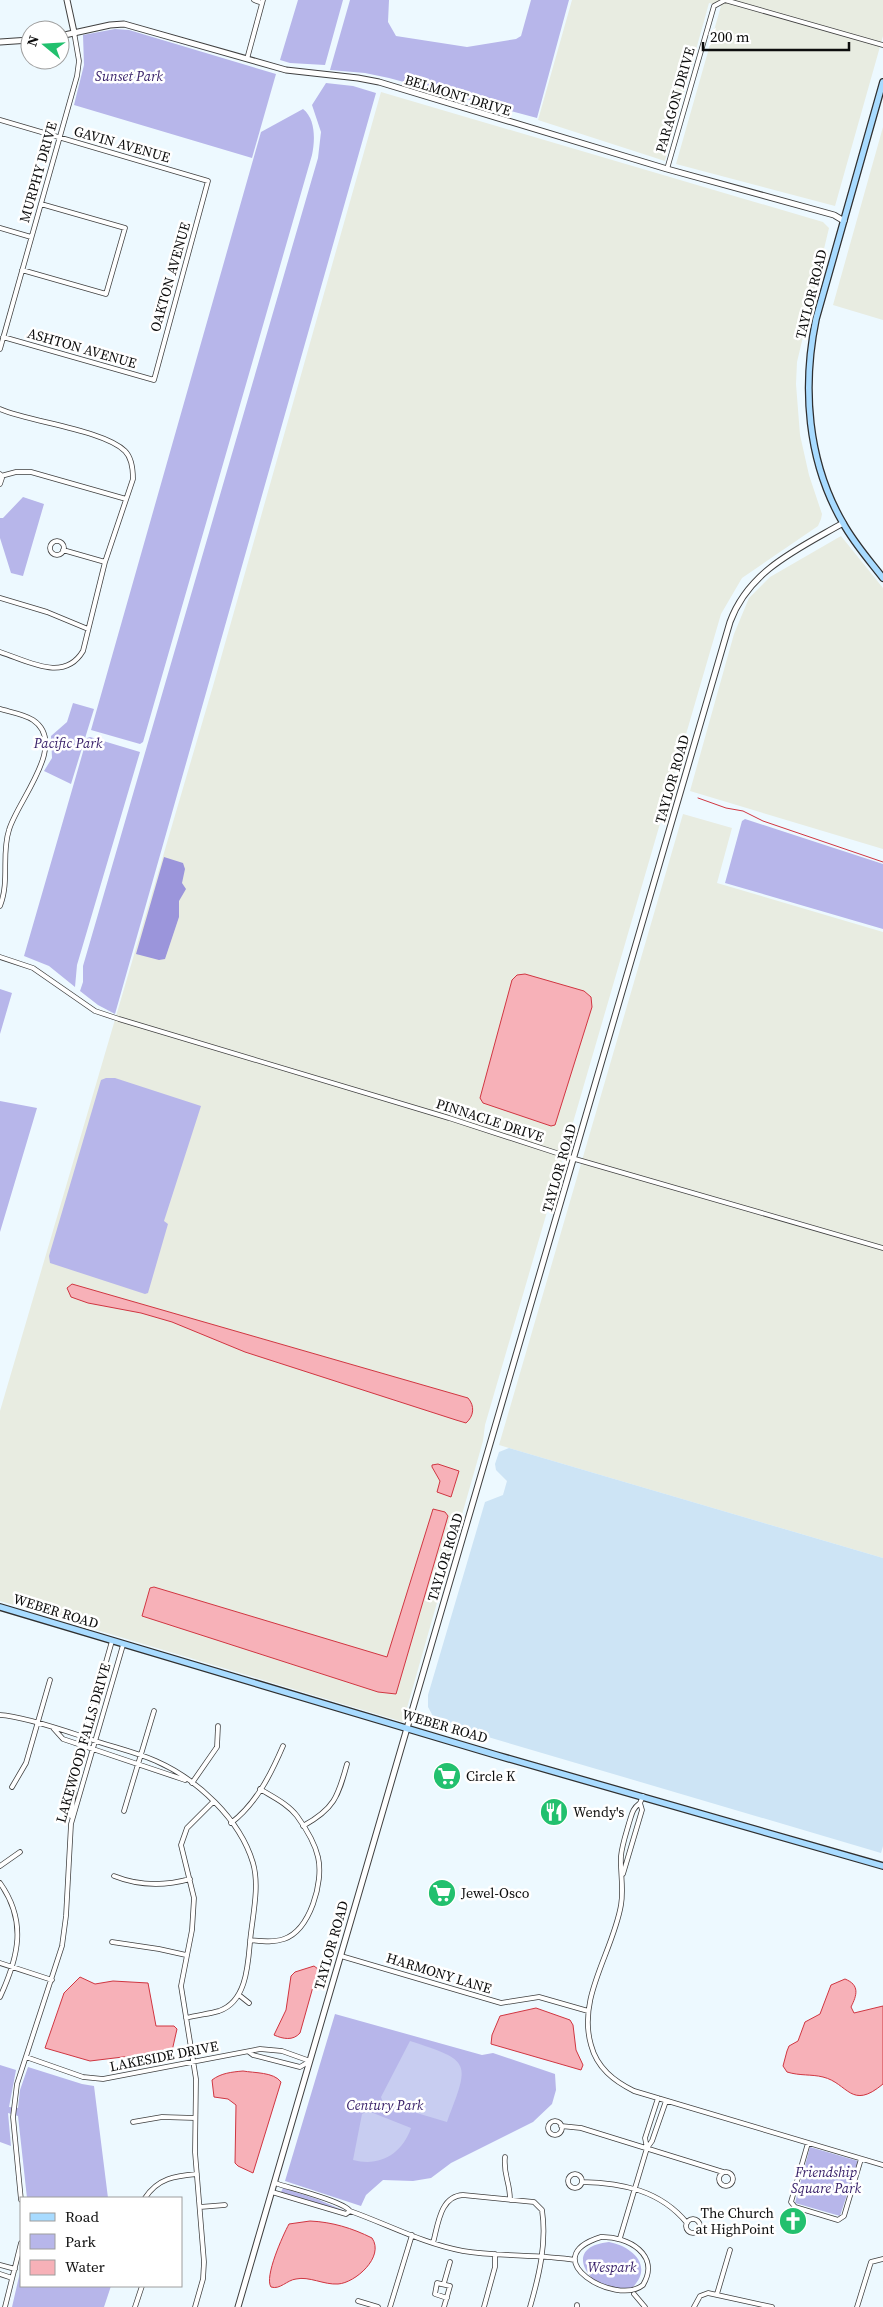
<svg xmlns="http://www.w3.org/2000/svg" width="883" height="2307" viewBox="0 0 883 2307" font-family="'Source Serif 4',serif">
  <rect width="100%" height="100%" fill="#edf9ff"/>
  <path fill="#e8ece1" d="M572 0H883V36L835 206 676 164 721 6 709 3 665 161 538 120Z
    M381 92 823 222 829 228 797 362 796 384 800 435 809 475 822 514 821 519 818 526 742 578 721 614 485 1425 483 1441 403 1722 0 1601V1411L213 686Z
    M883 127V320L833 305Z
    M841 536 883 588V849L690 791 734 634 749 598 770 577Z
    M683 814 732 828 717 883 883 932V1558L499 1445Z"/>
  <path fill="#cde4f5" d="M509 1448 883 1558V1846L881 1853 444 1724 434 1718 428 1707V1695L485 1502 503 1495 507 1481 496 1470 495 1464 499 1452Z"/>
  <path fill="#b7b6ea" d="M298 0H343L325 65 290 63 280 60Z
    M350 0H389L388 22 396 36 467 47 516 39 521 36 531 0H569L537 118 389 78 365 73 330 70Z
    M115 29 129 30 276 74 252 158 74 105 84 65 83 35Z
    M326 83 353 86 376 93 115 1014 98 1005 80 991 83 982V966L318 158 321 132 312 105Z
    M303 109C316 119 315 141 312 155L143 742 140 744 91 730 261 132Z
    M23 497 44 504 23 576 11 573 0 538V518H3Z
    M73 703 94 709 71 784 44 771 52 758 51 736 67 722Z
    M90 737 140 752 77 965 75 987 49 966 24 956 87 738Z
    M745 819 883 864V929L725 883 742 821Z
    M0 989 12 993 0 1034Z
    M106 1078H115L201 1106 164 1221 168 1224 148 1293 145 1294 50 1263 49 1256 101 1080Z
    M0 1101 37 1108 0 1232Z
    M335 2014 482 2055 493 2053 555 2074 556 2090 552 2104 533 2122 451 2163 431 2178 413 2181 383 2180 366 2195 361 2206 285 2181Z
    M0 2065 16 2070 9 2107 18 2108 20 2090 28 2067 82 2084 94 2086 108 2198H27L18 2116 8 2113 11 2146 0 2142Z
    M810 2147 858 2161 840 2216 795 2203Z
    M283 2188 317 2199 347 2212 281 2192Z
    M609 2242C631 2246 654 2265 633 2287 606 2307 550 2248 609 2242Z
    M21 2268V2286H111L104 2307H12Z"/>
  <path fill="#9b95db" d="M164 857 183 863 185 869 182 883 186 889 179 901V917L165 959 159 960 136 954Z"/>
  <path fill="#c8cdf1" d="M410 2041C472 2061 470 2062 447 2122L383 2103 381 2097Z
    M368 2111 411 2128C402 2154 380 2167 353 2160L362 2114Z"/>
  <path fill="#f7b1b8" stroke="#d03641" d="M525 974 584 991 591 997 592 1007 555 1125 551 1126 483 1103 480 1098 512 980 517 975Z
    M72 1284 468 1398C475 1406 474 1416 466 1423L456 1420 245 1352 172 1322 141 1313 88 1303 71 1297 67 1288Z
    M438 1464 459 1471 451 1497 437 1492 440 1481 432 1467V1465Z
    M433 1509 445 1512 448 1516 396 1694 378 1692 142 1616 150 1588 154 1587 387 1657Z
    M314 1966 318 1969 300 2033C293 2041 283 2039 274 2035L286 2010 291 1976 295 1972Z
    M80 1977 95 1984 113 1981 148 1983 156 2026H174L177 2029 172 2051 90 2061 45 2048 64 1993Z
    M845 1979C860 1985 857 1995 851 2007L854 2013 883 2006V2084C851 2111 848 2083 823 2077 811 2074 800 2076 787 2072L783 2066 787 2051 789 2046 798 2041 805 2022 820 2014 831 1985Z
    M536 2008 570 2020 573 2025 576 2050 583 2065 581 2070 491 2044 492 2035 500 2016Z
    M243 2071C254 2073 274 2072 281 2082L253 2173 238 2166 235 2163 236 2105 228 2099 214 2097 212 2080C221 2073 232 2072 243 2071Z
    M310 2221C332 2222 352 2228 372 2238 385 2257 355 2283 338 2284 324 2285 309 2276 296 2279 287 2280 280 2290 271 2287 264 2277 283 2235 289 2224Z"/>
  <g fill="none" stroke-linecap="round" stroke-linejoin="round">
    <path stroke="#d03641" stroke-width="1" d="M698 798 726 808 743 811 763 821 883 862"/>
    <defs>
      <path id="minor" d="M254 0 262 3
        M247 59 263 0
        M0 120 208 181 154 380 3 337
        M667 169 714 6 725 0 883 45
        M0 228 31 237
        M22 270 106 294 125 228 41 204
        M0 349 77 76 79 61 74 32
        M0 409C30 422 104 430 125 451 132 458 133 469 133 479L105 562 83 651C64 683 28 661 0 652
        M0 474 2 478 0 484
        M1 476 16 472H31L126 499
        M50 548a7 7 0 1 1 14 0a7 7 0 1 1-14 0Z
        M63 550 105 562
        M0 598 47 612 88 629
        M0 709C10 712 24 714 33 720 69 744 17 801 9 830 1 854 10 881 0 906
        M0 957 33 968 95 1011 119 1019 449 1118 575 1159 883 1248
        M0 1715C22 1716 63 1730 84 1737 108 1746 133 1751 156 1761 197 1779 240 1819 253 1863 260 1887 252 1918 250 1942 248 1966 246 2002 219 2011 209 2014 197 2015 186 2018
        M54 1729 63 1739 185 1780
        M192 1783 217 1747 218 1726
        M12 1787 26 1763 50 1680
        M640 1803C632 1809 632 1814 629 1823 626 1834 622 1845 621 1856 620 1873 624 1888 621 1905 613 1952 577 1997 591 2045 597 2068 614 2081 634 2091L883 2165
        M124 1811 154 1711
        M71 1816 77 1764 112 1641
        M231 1823C256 1804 271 1774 283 1746
        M303 1826C334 1809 338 1797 347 1764
        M0 1866 20 1852
        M623 1874 642 1810 640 1803 643 1796
        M114 1876C139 1886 165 1886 190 1879
        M0 1883C27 1921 19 1956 0 1997
        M250 1940C261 1941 273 1943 284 1939 310 1930 324 1882 318 1857 315 1844 305 1827 297 1816 288 1804 273 1797 260 1789
        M112 1942 159 1949 186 1955
        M341 1956 501 2003 539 1997 588 2011
        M0 1963 52 1980
        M239 1995 249 2003
        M26 2057 83 2077 103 2079 260 2049 282 2051 310 2061 300 2067 253 2055 249 2052
        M548 2128a7 7 0 1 1 14 0a7 7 0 1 1-14 0Z
        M133 2122 162 2117 195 2118
        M561 2126 581 2128 723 2172
        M808 2143 791 2202 795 2207 838 2220 844 2216 861 2159
        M647 2148 645 2138 658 2098
        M505 2157C503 2175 510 2181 510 2200
        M719 2179a7 7 0 1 1 14 0a7 7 0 1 1-14 0Z
        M568 2181a7 7 0 1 1 14 0a7 7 0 1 1-14 0Z
        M582 2182C622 2183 660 2190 687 2223
        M275 2183C289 2188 343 2201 350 2211 387 2224 424 2244 463 2251 500 2257 537 2254 575 2260
        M272 2192 346 2214 350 2211
        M145 2198C158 2178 175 2176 197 2174
        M21 2200 13 2117 17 2084 62 1946 66 1916 71 1824 123 1645
        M200 2207 225 2205
        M686 2226a7 7 0 1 1 14 0a7 7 0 1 1-14 0Z
        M601 2237C628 2236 661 2255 643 2285 616 2307 533 2258 601 2237Z
        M620 2238 647 2148 652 2141 666 2101
        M433 2243C438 2225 440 2196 463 2195L534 2202 542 2210C547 2243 539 2276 530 2307
        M0 2265 15 2269
        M0 2274 12 2278
        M444 2283 450 2262
        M634 2294 645 2307
        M717 2294 730 2250
        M358 2301 378 2307
        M5 2307 21 2243
        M135 2307 142 2286
        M195 2307 203 2279 204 2262 195 2152 196 2079 181 1986 192 1930 194 1898 181 1845 187 1828 213 1802
        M390 2307 412 2235
        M444 2307 450 2286 437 2283 435 2294 447 2298
        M484 2307 495 2267V2254
        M577 2307V2305
        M694 2307 700 2296 708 2293 772 2307
        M857 2307 871 2262 883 2259"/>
      <path id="tertiary" d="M67 0 74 32
        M60 36 110 25 124 24 286 70 358 78 379 82 667 169 834 215 844 221
        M0 42 30 40
        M238 2307 730 622C749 570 798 549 843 523"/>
      <path id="secondary" d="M883 82 816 319C802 387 807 461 843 523 854 543 869 560 883 578
        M0 1607 496 1755 883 1866"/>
    </defs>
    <use href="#minor" stroke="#404040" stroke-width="5.5"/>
    <use href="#tertiary" stroke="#404040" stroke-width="7"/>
    <use href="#secondary" stroke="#2f2f2f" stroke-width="8"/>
    <use href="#minor" stroke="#fff" stroke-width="4"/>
    <use href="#tertiary" stroke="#fff" stroke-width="5"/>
    <use href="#secondary" stroke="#a8dbff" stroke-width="5.5"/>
  </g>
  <defs>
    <symbol id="supermarket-disc" viewBox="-11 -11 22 22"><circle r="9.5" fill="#22c06e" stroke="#fff"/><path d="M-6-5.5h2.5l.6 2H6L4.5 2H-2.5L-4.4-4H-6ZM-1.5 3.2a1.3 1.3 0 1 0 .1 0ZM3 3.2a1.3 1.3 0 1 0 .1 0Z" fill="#fff"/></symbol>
    <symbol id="restaurant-disc" viewBox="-11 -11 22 22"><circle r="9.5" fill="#22c06e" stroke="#fff"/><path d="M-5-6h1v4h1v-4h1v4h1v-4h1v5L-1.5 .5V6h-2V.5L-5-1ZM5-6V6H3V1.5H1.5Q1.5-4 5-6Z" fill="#fff"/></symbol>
    <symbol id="church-disc" viewBox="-11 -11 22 22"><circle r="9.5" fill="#22c06e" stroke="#fff"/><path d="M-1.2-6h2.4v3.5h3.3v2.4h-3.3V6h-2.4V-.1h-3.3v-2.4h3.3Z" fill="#fff"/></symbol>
  </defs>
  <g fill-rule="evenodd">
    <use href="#supermarket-disc" x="431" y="1760" width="32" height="32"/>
    <use href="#restaurant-disc" x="538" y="1796" width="32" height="32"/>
    <use href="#supermarket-disc" x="426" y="1877" width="32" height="32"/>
    <use href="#church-disc" x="777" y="2205" width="32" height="32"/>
  </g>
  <g text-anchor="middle" stroke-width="5" stroke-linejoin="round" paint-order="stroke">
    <g font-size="14" font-style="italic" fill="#341c66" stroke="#fff">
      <text x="129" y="81">Sunset Park</text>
      <text x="68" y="748">Pacific Park</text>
      <text x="385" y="2110">Century Park</text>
      <text x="826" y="2177">Friendship<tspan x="826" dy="16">Square Park</tspan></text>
      <text x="612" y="2272">Wespark</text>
    </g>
    <g font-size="14" fill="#0d0d0d" stroke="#fff">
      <text transform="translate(458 95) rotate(17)" y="5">BELMONT DRIVE</text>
      <text transform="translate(675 100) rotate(-74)" y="5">PARAGON DRIVE</text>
      <text transform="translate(122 144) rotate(16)" y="5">GAVIN AVENUE</text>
      <text transform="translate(38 172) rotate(-74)" y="5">MURPHY DRIVE</text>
      <text transform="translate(170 277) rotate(-74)" y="5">OAKTON AVENUE</text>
      <text transform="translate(811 294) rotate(-76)" y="5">TAYLOR ROAD</text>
      <text transform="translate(82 348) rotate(16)" y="5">ASHTON AVENUE</text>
      <text transform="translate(672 779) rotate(-74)" y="5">TAYLOR ROAD</text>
      <text transform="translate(490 1120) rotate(18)" y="5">PINNACLE DRIVE</text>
      <text transform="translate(559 1168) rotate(-74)" y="5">TAYLOR ROAD</text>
      <text transform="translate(445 1557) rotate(-73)" y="5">TAYLOR ROAD</text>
      <text transform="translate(56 1611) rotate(17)" y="5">WEBER ROAD</text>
      <text transform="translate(445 1726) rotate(16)" y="5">WEBER ROAD</text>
      <text transform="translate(83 1743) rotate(-74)" y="5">LAKEWOOD FALLS DRIVE</text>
      <text transform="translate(331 1945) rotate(-74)" y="5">TAYLOR ROAD</text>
      <text transform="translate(439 1973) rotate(17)" y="5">HARMONY LANE</text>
      <text transform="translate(164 2056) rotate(-11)" y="5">LAKESIDE DRIVE</text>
    </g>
    <g font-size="14" fill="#0d0d0d" stroke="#fff" text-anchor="start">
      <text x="466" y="1781">Circle K</text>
      <text x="573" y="1817">Wendy's</text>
      <text x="461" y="1898">Jewel-Osco</text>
      <text x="774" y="2218" text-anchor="end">The Church<tspan x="774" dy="16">at HighPoint</tspan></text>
    </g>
  </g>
  <rect x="20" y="2197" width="162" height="90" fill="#ffffff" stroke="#9e9e9e"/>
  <rect x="30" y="2213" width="25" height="8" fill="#a8dbff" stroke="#9e9e9e"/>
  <text x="65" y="2222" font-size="15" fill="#0d0d0d">Road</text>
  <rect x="30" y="2234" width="25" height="15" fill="#b7b6ea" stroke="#9e9e9e"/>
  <text x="65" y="2247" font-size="15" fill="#0d0d0d">Park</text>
  <rect x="30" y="2260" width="25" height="15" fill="#f7b1b8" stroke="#9e9e9e"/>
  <text x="65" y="2272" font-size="15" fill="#0d0d0d">Water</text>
  <g transform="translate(45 45) rotate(288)"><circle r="24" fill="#ffffff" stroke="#9e9e9e"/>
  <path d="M0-4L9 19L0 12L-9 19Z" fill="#22c06e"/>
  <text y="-8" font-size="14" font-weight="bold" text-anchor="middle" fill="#0d0d0d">N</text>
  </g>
  <path d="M703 42v8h146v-8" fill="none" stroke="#0d0d0d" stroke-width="2.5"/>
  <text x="710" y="42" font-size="15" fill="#0d0d0d" stroke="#ffffff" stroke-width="4" paint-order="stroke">200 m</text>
</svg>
